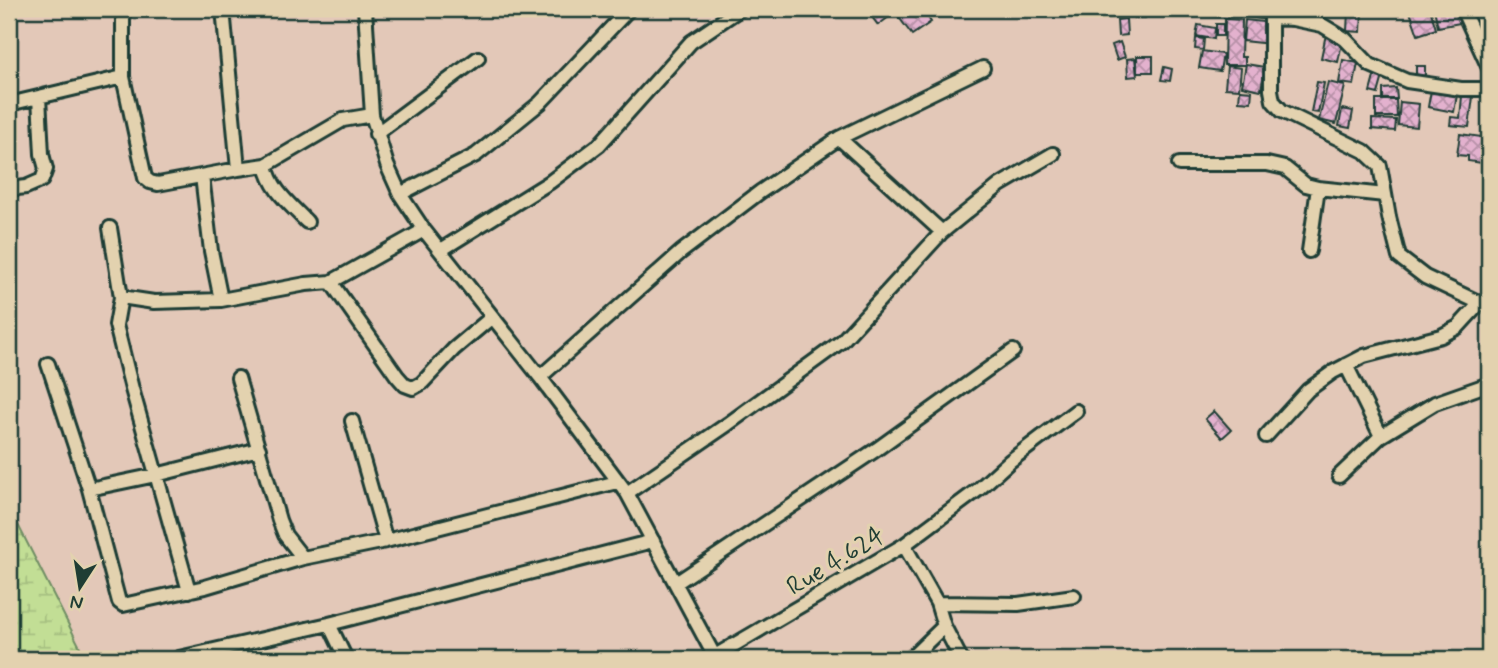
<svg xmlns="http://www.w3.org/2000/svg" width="1498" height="668" viewBox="0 0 1498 668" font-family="Mynerve,sans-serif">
  <defs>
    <pattern id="wetland-marsh" width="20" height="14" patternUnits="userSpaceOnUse" patternTransform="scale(1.75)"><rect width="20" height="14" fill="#c2de95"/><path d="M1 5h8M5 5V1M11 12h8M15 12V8" fill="none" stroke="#a6bf81"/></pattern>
    <pattern id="building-cross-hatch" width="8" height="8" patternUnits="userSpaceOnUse" patternTransform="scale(1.75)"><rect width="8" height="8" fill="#e3b1ce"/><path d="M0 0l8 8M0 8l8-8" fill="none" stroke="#b791a8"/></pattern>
  </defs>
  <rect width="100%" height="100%" fill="#e3c8b8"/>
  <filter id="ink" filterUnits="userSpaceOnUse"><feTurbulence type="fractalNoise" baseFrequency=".0143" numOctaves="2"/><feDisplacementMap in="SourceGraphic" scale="14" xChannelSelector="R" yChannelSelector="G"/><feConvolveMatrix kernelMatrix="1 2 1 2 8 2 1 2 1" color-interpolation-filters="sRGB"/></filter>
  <g filter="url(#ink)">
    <path fill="url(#wetland-marsh)" stroke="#708e64" stroke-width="2" d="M9 507 86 659H9Z"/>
    <path fill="url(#building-cross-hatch)" stroke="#1f3d34" stroke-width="2" d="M866 9H888L893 14 878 25Z
      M909 9H922L931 22 912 35 898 16Z
      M1105 9H1122L1123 17 1105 18Z
      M1136 9H1145V18H1135Z
      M1204 9H1229L1228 18 1203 14Z
      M1241 9H1263L1261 19 1240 16Z
      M1409 9H1430L1436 29 1418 35Z
      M1434 9H1458L1460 23 1438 27Z
      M1348 11 1362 12 1361 32 1347 31Z
      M1126 19 1127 35 1118 36 1117 20Z
      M1225 19 1242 20 1241 57H1245V65H1224Z
      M1245 20 1272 23 1270 44 1243 41Z
      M1216 24H1223V36H1216Z
      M1198 25 1215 28 1214 39 1196 36Z
      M1326 34 1343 38 1338 62 1321 58Z
      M1196 38 1204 39 1203 50 1195 49Z
      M1120 42 1125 57 1117 60 1112 45Z
      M1202 51 1223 54 1220 71 1199 68Z
      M1137 56H1153V72H1137Z
      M1135 58 1137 76 1128 77 1127 59Z
      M1343 60 1358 63 1354 85 1339 83Z
      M1246 64 1265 67 1261 90 1242 86Z
      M1227 66 1241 68 1239 89 1225 88Z
      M1416 66H1425V77H1416Z
      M1164 67 1172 69 1170 81 1161 80Z
      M1375 73 1383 76 1378 94 1370 92Z
      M1317 82 1324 83 1318 113 1311 112Z
      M1328 82 1345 86 1336 124 1319 120Z
      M1396 88 1397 99H1383V89Z
      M1240 90 1252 91 1251 102 1239 101Z
      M1431 90 1457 95 1454 112 1428 107Z
      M1462 96 1473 97 1469 127 1450 125 1451 117 1460 118Z
      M1376 100H1396L1397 117H1376Z
      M1400 102 1419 104 1417 127 1398 125Z
      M1342 109 1353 111 1350 128 1339 126Z
      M1372 119 1396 120 1395 131 1372 129Z
      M1460 134 1489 138V164L1468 161V156L1457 155Z
      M1214 411 1231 430 1222 438 1205 419Z"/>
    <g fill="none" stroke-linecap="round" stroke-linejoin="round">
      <defs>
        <path id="street" d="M223 9 238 169 266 165 343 120 372 115
          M365 9 372 115 387 165 400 194 424 230 540 377 627 493 716 659
          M1271 9V90L1273 101 1282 111 1364 151 1380 166 1389 217 1399 257 1425 277 1480 303 1489 305
          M1462 9 1489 68
          M1272 18 1293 19 1322 25 1345 39 1370 65 1407 81 1461 89H1489
          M123 77 145 178 150 182 158 184 238 169
          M9 104 123 77V9
          M376 134 478 58
          M839 138 942 232
          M1179 164H1267L1285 168 1306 185 1318 188 1385 195
          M266 165C271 190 290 204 307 222
          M202 176 211 251 221 300
          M9 189 26 187 42 180 46 169 42 154 39 97
          M400 194 476 155 540 103 629 9
          M110 228 121 297 116 325 132 389 189 591
          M441 250 550 182 599 145 691 42 740 9
          M1309 251 1318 188
          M331 282 397 376 405 385 413 388 422 383 454 349 492 317
          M121 297 154 302 221 300 306 284 331 282 424 230
          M48 364 89 489 119 602 123 605 205 587 303 558 386 541 617 482
          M1346 365 1381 436
          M540 377 681 252 760 192 839 138 983 68
          M238 378 279 520 285 535 303 558
          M352 421 386 541
          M1266 436 1308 390 1333 372 1364 356 1441 336 1458 327 1480 303
          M1339 476 1381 436 1435 403 1489 384
          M89 489 156 475 259 449
          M627 493 728 424 842 341 942 232 1000 185 1053 154
          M904 545 979 489 1010 461 1076 411
          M676 583 877 449 1013 351
          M937 603 1018 604 1074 596
          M329 624 346 659
          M179 658 329 624 653 541
          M710 659 904 545 937 603 944 626 961 659
          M910 659 944 626"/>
      </defs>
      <use href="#street" stroke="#1f3d34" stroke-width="18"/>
      <use href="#street" stroke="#e3d2af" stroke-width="12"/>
    </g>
  </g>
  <g text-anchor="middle" stroke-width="6" stroke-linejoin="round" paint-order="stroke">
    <g font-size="26" fill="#1f3d34" stroke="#e3d2af">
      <text transform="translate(835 560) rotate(-31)" y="9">Rue 4.624</text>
    </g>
  </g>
  <rect width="1498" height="668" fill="none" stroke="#e3d2af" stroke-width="35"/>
  <rect x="18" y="18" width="1463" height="633" fill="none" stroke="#1f3d34" stroke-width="2.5" filter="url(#ink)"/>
  <g transform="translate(80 587) rotate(192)" stroke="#e3d2af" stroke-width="5" paint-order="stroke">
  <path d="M0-5L12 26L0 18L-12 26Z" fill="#1f3d34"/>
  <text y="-10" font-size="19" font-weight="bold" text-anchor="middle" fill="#1f3d34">N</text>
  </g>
</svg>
